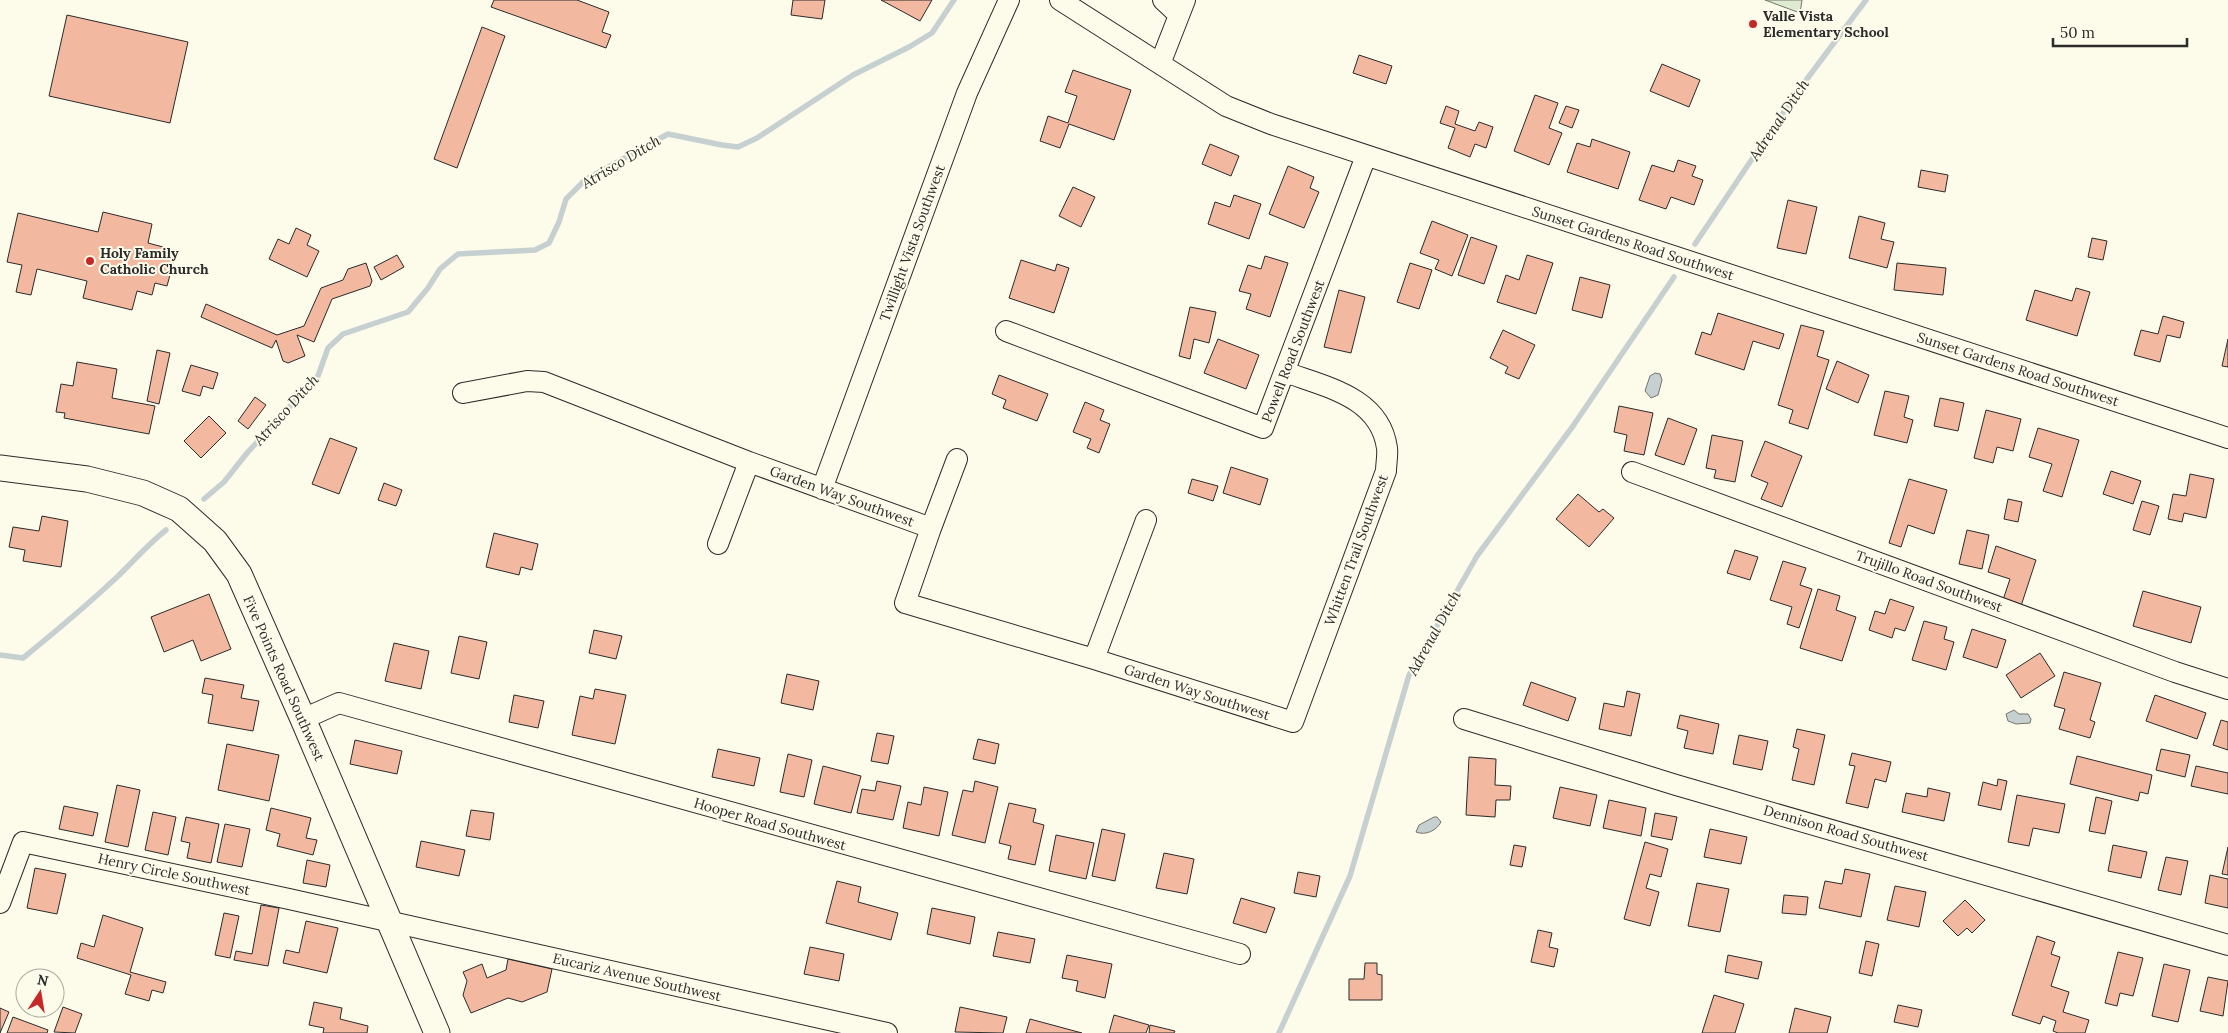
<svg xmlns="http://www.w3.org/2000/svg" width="2228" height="1033" viewBox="0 0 2228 1033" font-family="Lora,serif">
  <rect width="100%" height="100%" fill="#fdfbea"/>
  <path fill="#deebd1" stroke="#74746e" d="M1765 0H1802L1800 13Z"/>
  <path fill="#c7d0d0" stroke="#74746e" d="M1655 373 1660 374 1662 380 1658 395 1651 398 1645 391 1650 376Z
    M2014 710 2019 714H2028L2031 719 2030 723 2016 724 2008 721 2006 714Z
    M1434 817H1437L1441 822C1437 830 1426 836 1416 832L1419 825Z"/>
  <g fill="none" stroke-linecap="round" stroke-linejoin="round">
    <path stroke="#c7d0d0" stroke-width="5.5" d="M1695 244 1795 95 1866 0
      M204 499 224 482 247 453 318 376 328 348 343 334 408 312 428 288 440 269 458 254 535 250 549 243 559 222 566 199 585 180 668 134 722 145 738 147 757 138 853 75 909 47 932 33 954 0
      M0 655 23 658C55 632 86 606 116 578 133 562 147 545 166 530
      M1279 1033 1350 876 1409 675 1477 556 1573 426 1674 277"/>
  </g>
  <path fill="#f2b8a0" stroke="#2b2b2b" d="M494 0H577L609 12 602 32 611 35 606 48 491 7Z
    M793 0H825L822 19 791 15Z
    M881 0H932L920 21Z
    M67 15 188 42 170 123 49 96Z
    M482 27 505 36 457 168 434 159Z
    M1359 55 1392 66 1386 84 1353 73Z
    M1662 64 1700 80 1689 107 1650 91Z
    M1073 70 1131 90 1114 140 1069 124 1060 148 1040 141 1048 116 1068 123 1077 96 1065 92Z
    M1535 95 1558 103 1549 128 1562 133 1549 165 1514 151Z
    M1446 106 1459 111 1455 124 1475 131 1479 122 1493 127 1486 148 1475 144 1470 157 1448 148 1455 128 1440 123Z
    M1566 106 1579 110 1572 128 1559 123Z
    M1592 139 1630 152 1618 189 1567 172 1577 143 1590 147Z
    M1210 144 1239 156 1231 176 1202 164Z
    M1678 160 1696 166 1692 176 1703 180 1694 205 1671 197 1666 209 1639 200 1652 165 1674 172Z
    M1288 166 1314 177 1310 188 1319 192 1304 228 1269 214Z
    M1921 170 1948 175 1945 192 1918 187Z
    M1073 187 1095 197 1081 227 1059 216Z
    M1234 195 1261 204 1249 239 1208 224 1215 202 1230 207Z
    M1788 200 1817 207 1806 254 1777 248Z
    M103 212 152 224 148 243 163 247 161 257 174 260 167 286 155 283 152 295 137 291 132 310 83 298 87 281 37 269 31 295 16 292 22 265 7 262 18 213 98 232Z
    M1859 216 1885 223 1881 239 1894 242 1887 268 1849 258Z
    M1432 221 1468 235 1452 276 1435 269 1439 260 1420 253Z
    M296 228 311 235 307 245 319 251 307 277 269 259 278 239 289 244Z
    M1471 237 1497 246 1484 284 1458 275Z
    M2092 238 2107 241 2103 260 2088 257Z
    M397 255 404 267 381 280 374 267Z
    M1527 255 1553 263 1536 314 1497 302 1506 275 1519 280Z
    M1265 256 1288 263 1270 317 1246 309 1251 294 1239 291 1248 265 1261 269Z
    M1021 260 1055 271 1057 264 1069 268 1054 313 1009 298Z
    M366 263 372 281 370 286 332 299 314 342 297 335 305 356 288 363 283 361 276 340 272 348 201 317 206 304 277 335 304 326 321 288 343 280 348 269Z
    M1410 263 1432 270 1419 309 1397 302Z
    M1897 263 1946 268 1943 295 1894 290Z
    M1580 277 1610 285 1602 318 1572 310Z
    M2076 288 2090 292 2077 336 2026 320 2035 290 2072 301Z
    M1339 290 1365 297 1351 353 1324 347Z
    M1190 307 1216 312 1209 343 1194 339 1190 359 1179 356Z
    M1718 313 1784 334 1779 349 1753 341 1744 370 1695 354 1702 332 1711 335Z
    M2163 316 2184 322 2180 338 2167 335 2160 362 2134 355 2141 330 2158 334Z
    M1801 325 1824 331 1817 356 1829 360 1808 429 1789 423 1793 410 1778 405Z
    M1503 330 1535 345 1519 379 1505 373 1508 367 1490 358Z
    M1218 339 1259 355 1246 389 1204 373Z
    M2228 339V367L2222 366Z
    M157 350 170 353 159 404 147 401Z
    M1837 361 1869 375 1858 403 1826 389Z
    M77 362 117 369 112 398 155 406 149 434 64 418 65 413 56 412 61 384 73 386Z
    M191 365 218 373 213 389 203 386 200 396 182 391Z
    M999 375 1048 394 1037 421 1003 408 1006 400 992 394Z
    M1885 391 1909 396 1904 417 1913 420 1907 443 1874 435Z
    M255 397 266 405 248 429 238 421Z
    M1940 398 1964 403 1958 431 1934 426Z
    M1085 402 1104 410 1100 420 1110 424 1099 453 1087 448 1091 439 1073 432Z
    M1619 406 1653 413 1644 455 1624 451 1627 435 1614 432Z
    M1986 410 2021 419 2013 451 1997 447 1993 463 1974 458Z
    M209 416 226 433 201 458 184 441Z
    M1668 418 1697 429 1684 465 1655 455Z
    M2038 428 2079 440 2062 497 2043 491 2052 464 2029 457Z
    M1712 435 1743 441 1735 482 1714 478 1716 470 1706 468Z
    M330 438 357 448 339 494 312 484Z
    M1765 441 1802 456 1782 507 1761 499 1768 483 1751 476Z
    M1231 467 1268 479 1260 505 1223 493Z
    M2111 471 2141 481 2133 504 2103 494Z
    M2190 474 2214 479 2206 518 2184 513 2182 522 2168 519 2173 494 2186 496Z
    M1192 479 1218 486 1213 501 1188 493Z
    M1909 479 1947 490 1934 534 1908 525 1901 547 1889 543Z
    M384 483 402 490 396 506 378 500Z
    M1578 494 1599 512 1603 509 1614 518 1589 547 1556 519Z
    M2008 499 2022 502 2018 522 2004 519Z
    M2142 501 2159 506 2150 535 2133 530Z
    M42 516 68 521 61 567 23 561 25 550 9 547 13 527 39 531Z
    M1967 530 1989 535 1982 569 1959 564Z
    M494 533 538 544 532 570 521 567 519 575 486 567Z
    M1996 546 2036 560 2021 606 2003 600 2010 579 1988 572Z
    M1735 550 1758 557 1750 580 1727 573Z
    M1783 561 1806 568 1800 585 1812 589 1799 628 1787 624 1792 607 1770 600Z
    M1818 589 1840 596 1836 610 1856 617 1842 661 1800 648Z
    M2143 591 2201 607 2191 643 2133 626Z
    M209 594 231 649 201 661 193 640 164 652 151 617Z
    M1890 599 1914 607 1905 631 1895 628 1892 638 1869 630 1875 611 1885 614Z
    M1924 621 1947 627 1944 639 1954 642 1946 670 1912 660Z
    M1972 629 2006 640 1997 668 1963 657Z
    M594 630 622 636 616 659 589 653Z
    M459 636 487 642 479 679 451 673Z
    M394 643 429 651 421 689 385 681Z
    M2040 653 2055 676 2021 698 2006 675Z
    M2064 672 2101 683 2090 720 2095 722 2090 738 2059 729 2065 709 2054 706Z
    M787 674 819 681 813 710 781 703Z
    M205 678 244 685 241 698 259 701 253 731 208 723 213 695 202 693Z
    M1531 682 1576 698 1568 721 1523 705Z
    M595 689 626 695 615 744 572 735 580 696 593 699Z
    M1627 691 1640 694 1631 736 1599 729 1604 703 1624 707Z
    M514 695 544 701 538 728 509 722Z
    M2155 695 2206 713 2197 739 2146 721Z
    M1680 715 1719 724 1713 754 1684 748 1688 731 1677 728Z
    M2221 720 2228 722V750L2213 745Z
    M1797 729 1825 735 1814 785 1792 780 1799 749 1793 747Z
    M877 733 894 736 888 764 871 761Z
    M1739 735 1768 741 1762 770 1733 764Z
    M978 739 999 744 995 764 973 759Z
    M355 740 402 751 397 774 350 764Z
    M227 744 279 755 269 801 218 790Z
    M718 749 760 758 754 786 712 777Z
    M2161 749 2190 755 2185 777 2156 770Z
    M1852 753 1891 762 1886 782 1875 779 1868 808 1846 803 1855 766 1849 765Z
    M788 754 812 760 804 797 780 792Z
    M2077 756 2152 775 2148 794 2140 792 2138 801 2070 784Z
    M1469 757 1496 759 1495 785 1511 786 1510 800H1496L1495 817 1466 815Z
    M823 766 861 776 851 813 814 804Z
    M2196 766 2228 773V794L2191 786Z
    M1998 779 2007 781 2001 810 1978 805 1983 782 1997 786Z
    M877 781 901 786 893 820 857 813 862 789 875 791Z
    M975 781 998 787 985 843 952 835 963 790 973 792Z
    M117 785 140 790 128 847 105 842Z
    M924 787 948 792 939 836 903 828 908 802 921 805Z
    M1560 787 1597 795 1590 826 1553 818Z
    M1928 788 1950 793 1944 821 1902 812 1906 793 1927 797Z
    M2017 795 2065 804 2059 833 2033 828 2029 846 2008 842Z
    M2096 797 2112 801 2105 834 2089 831Z
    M1609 800 1646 808 1641 836 1603 828Z
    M1009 803 1036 809 1033 822 1044 825 1035 865 1008 859 1011 846 999 843Z
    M64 806 98 813 93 836 59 829Z
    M271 808 311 818 306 838 317 840 313 855 277 846 280 834 266 830Z
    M471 810 494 813 490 840 466 836Z
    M153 812 176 817 168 855 145 850Z
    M1655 813 1677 817 1672 840 1651 836Z
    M186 817 219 824 211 863 187 858 190 843 181 841Z
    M225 824 250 829 242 867 217 862Z
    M1102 829 1125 834 1115 881 1092 876Z
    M1710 829 1747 837 1741 864 1704 857Z
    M1056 835 1094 843 1086 879 1049 871Z
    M421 841 465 850 459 876 416 867Z
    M1645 842 1668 849 1661 877 1650 874 1646 888 1659 892 1650 926 1624 919Z
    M1514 845 1526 847 1522 867 1510 865Z
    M2113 845 2147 852 2141 878 2108 871Z
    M2228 847V875L2222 874Z
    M1164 853 1194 859 1187 894 1156 888Z
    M2166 857 2188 861 2181 895 2158 890Z
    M307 860 330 865 326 887 303 883Z
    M35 868 66 874 57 914 27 908Z
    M1845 869 1870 874 1861 917 1819 908 1825 881 1842 884Z
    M1298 872 1320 876 1316 897 1294 893Z
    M2210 875 2228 879V908L2205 903Z
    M837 881 861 887 858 902 898 913 891 940 826 923Z
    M1697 883 1729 889 1720 932 1688 926Z
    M1895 886 1926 892 1919 927 1887 920Z
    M1784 895 1808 897 1806 915 1782 913Z
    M1241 898 1275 908 1266 933 1233 923Z
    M1965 900 1985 920 1972 933 1967 928 1958 936 1943 921Z
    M261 905 279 908 268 966 234 960 236 951 252 954Z
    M932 908 975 917 970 944 927 934Z
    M224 913 239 916 230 958 215 955Z
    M103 915 143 928 130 972 166 982 163 993 152 990 149 1001 125 994 131 975 77 958 81 943 94 947Z
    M306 921 338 928 327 973 283 963 286 950 299 953Z
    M1538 930 1552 933 1549 947 1558 949 1554 967 1531 962Z
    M998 932 1035 939 1030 963 993 956Z
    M2037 936 2055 942 2051 954 2060 957 2051 986 2069 992 2063 1012 2089 1020 2085 1033H2058L2053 1031 2056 1021 2043 1016 2040 1024 2012 1015Z
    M1866 941 1879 944 1872 976 1859 973Z
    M810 947 844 954 839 981 804 974Z
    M2118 952 2143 958 2133 996 2120 993 2117 1006 2105 1003Z
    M1067 955 1112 964 1105 998 1076 991 1078 981 1062 978Z
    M1728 955 1762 962 1758 979 1725 972Z
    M508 959 552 969 547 992 522 1002 508 998 471 1013 463 995 467 981 463 972 482 964 487 978 506 970Z
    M1365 963H1377V974L1382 975V1000H1349V979H1364Z
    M2164 964 2190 970 2178 1022 2152 1016Z
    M2208 977 2228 981 2223 1016 2200 1011Z
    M1714 995 1744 1004 1735 1033H1702Z
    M314 1002 342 1008 340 1019 368 1026 367 1033H323L324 1028 309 1025Z
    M1898 1005 1922 1010 1918 1027 1894 1022Z
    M63 1007 82 1014 75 1033 54 1032Z
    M960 1007 1007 1017 1003 1033 955 1032Z
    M0 1008 9 1012 0 1033Z
    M1795 1008 1831 1017 1827 1033H1789Z
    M1114 1015 1149 1025 1146 1033H1109Z
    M13 1017 48 1030 47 1033H7Z
    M1030 1019 1082 1033H1026Z
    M1150 1025 1175 1031 1174 1033H1149Z"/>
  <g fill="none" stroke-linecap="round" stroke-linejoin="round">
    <defs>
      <path id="minor" d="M1060 0 1226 106 1271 124 2228 438
        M1163 0 1179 15
        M1160 64 1185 0
        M1006 331 1263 428 1366 156
        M463 393 527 381 544 382 749 462 931 528 905 603 1094 659 1293 722 1386 471C1386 464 1388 455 1387 448 1380 397 1326 387 1285 372
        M1632 472 2175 672 2228 689
        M822 489 967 93 1009 0
        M931 528 957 459
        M718 544 749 462
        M1094 659 1146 520
        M303 719 339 703 1240 954
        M1464 719 1676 785 2228 945
        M0 903 23 842 289 899 887 1033"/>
      <path id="major" d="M0 468 87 479 143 493 179 509 215 541 239 574 303 719 437 1033"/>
    </defs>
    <use href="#minor" stroke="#2b2b2b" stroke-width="22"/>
    <use href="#major" stroke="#2b2b2b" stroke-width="27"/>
    <use href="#minor" stroke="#fdfbea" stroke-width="20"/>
    <use href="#major" stroke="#fdfbea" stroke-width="25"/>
  </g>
  <g fill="#c62828" stroke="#fdfbea" stroke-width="2">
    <circle cx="1753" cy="24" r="5"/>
    <circle cx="90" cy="261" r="5"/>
  </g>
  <g text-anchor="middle" stroke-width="4" stroke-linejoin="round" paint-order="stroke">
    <g font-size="14" font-weight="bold" fill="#2b2b2b" stroke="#fdfbea" text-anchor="start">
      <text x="1763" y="21">Valle Vista<tspan x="1763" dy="16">Elementary School</tspan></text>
      <text x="100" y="258">Holy Family<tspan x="100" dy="16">Catholic Church</tspan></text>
    </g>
    <g font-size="14" fill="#2b2b2b" stroke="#fdfbea">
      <text transform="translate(912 243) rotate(-70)" y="5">Twillight Vista Southwest</text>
      <text transform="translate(1633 243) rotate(18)" y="5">Sunset Gardens Road Southwest</text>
      <text transform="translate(1293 351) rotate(-69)" y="5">Powell Road Southwest</text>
      <text transform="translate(2018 369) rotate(18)" y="5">Sunset Gardens Road Southwest</text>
      <text transform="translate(842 496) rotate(20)" y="5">Garden Way Southwest</text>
      <text transform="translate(1356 550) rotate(-70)" y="5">Whitten Trail Southwest</text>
      <text transform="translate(1929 581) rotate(20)" y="5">Trujillo Road Southwest</text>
      <text transform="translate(284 678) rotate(66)" y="5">Five Points Road Southwest</text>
      <text transform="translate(1197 692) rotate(18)" y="5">Garden Way Southwest</text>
      <text transform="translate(770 824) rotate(16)" y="5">Hooper Road Southwest</text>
      <text transform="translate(1846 833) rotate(16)" y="5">Dennison Road Southwest</text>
      <text transform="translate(174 874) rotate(12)" y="5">Henry Circle Southwest</text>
      <text transform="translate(637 977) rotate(13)" y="5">Eucariz Avenue Southwest</text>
    </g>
    <g font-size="15" font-style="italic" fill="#2b2b2b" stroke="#fdfbea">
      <text transform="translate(1779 120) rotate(-56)" y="5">Adrenal Ditch</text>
      <text transform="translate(621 162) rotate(-31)" y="5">Atrisco Ditch</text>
      <text transform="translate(286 410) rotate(-48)" y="5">Atrisco Ditch</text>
      <text transform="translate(1434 633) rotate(-61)" y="5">Adrenal Ditch</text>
    </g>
  </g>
  <g transform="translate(40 993) rotate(12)"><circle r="24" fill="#fdfbea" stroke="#a9a89e"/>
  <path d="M0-4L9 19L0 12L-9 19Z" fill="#c62828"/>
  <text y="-8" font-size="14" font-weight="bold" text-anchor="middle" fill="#2b2b2b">N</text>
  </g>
  <path d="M2053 38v8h134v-8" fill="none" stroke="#2b2b2b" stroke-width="2.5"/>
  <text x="2060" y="38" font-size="15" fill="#2b2b2b" stroke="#fdfbea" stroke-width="4" paint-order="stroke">50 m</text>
</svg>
